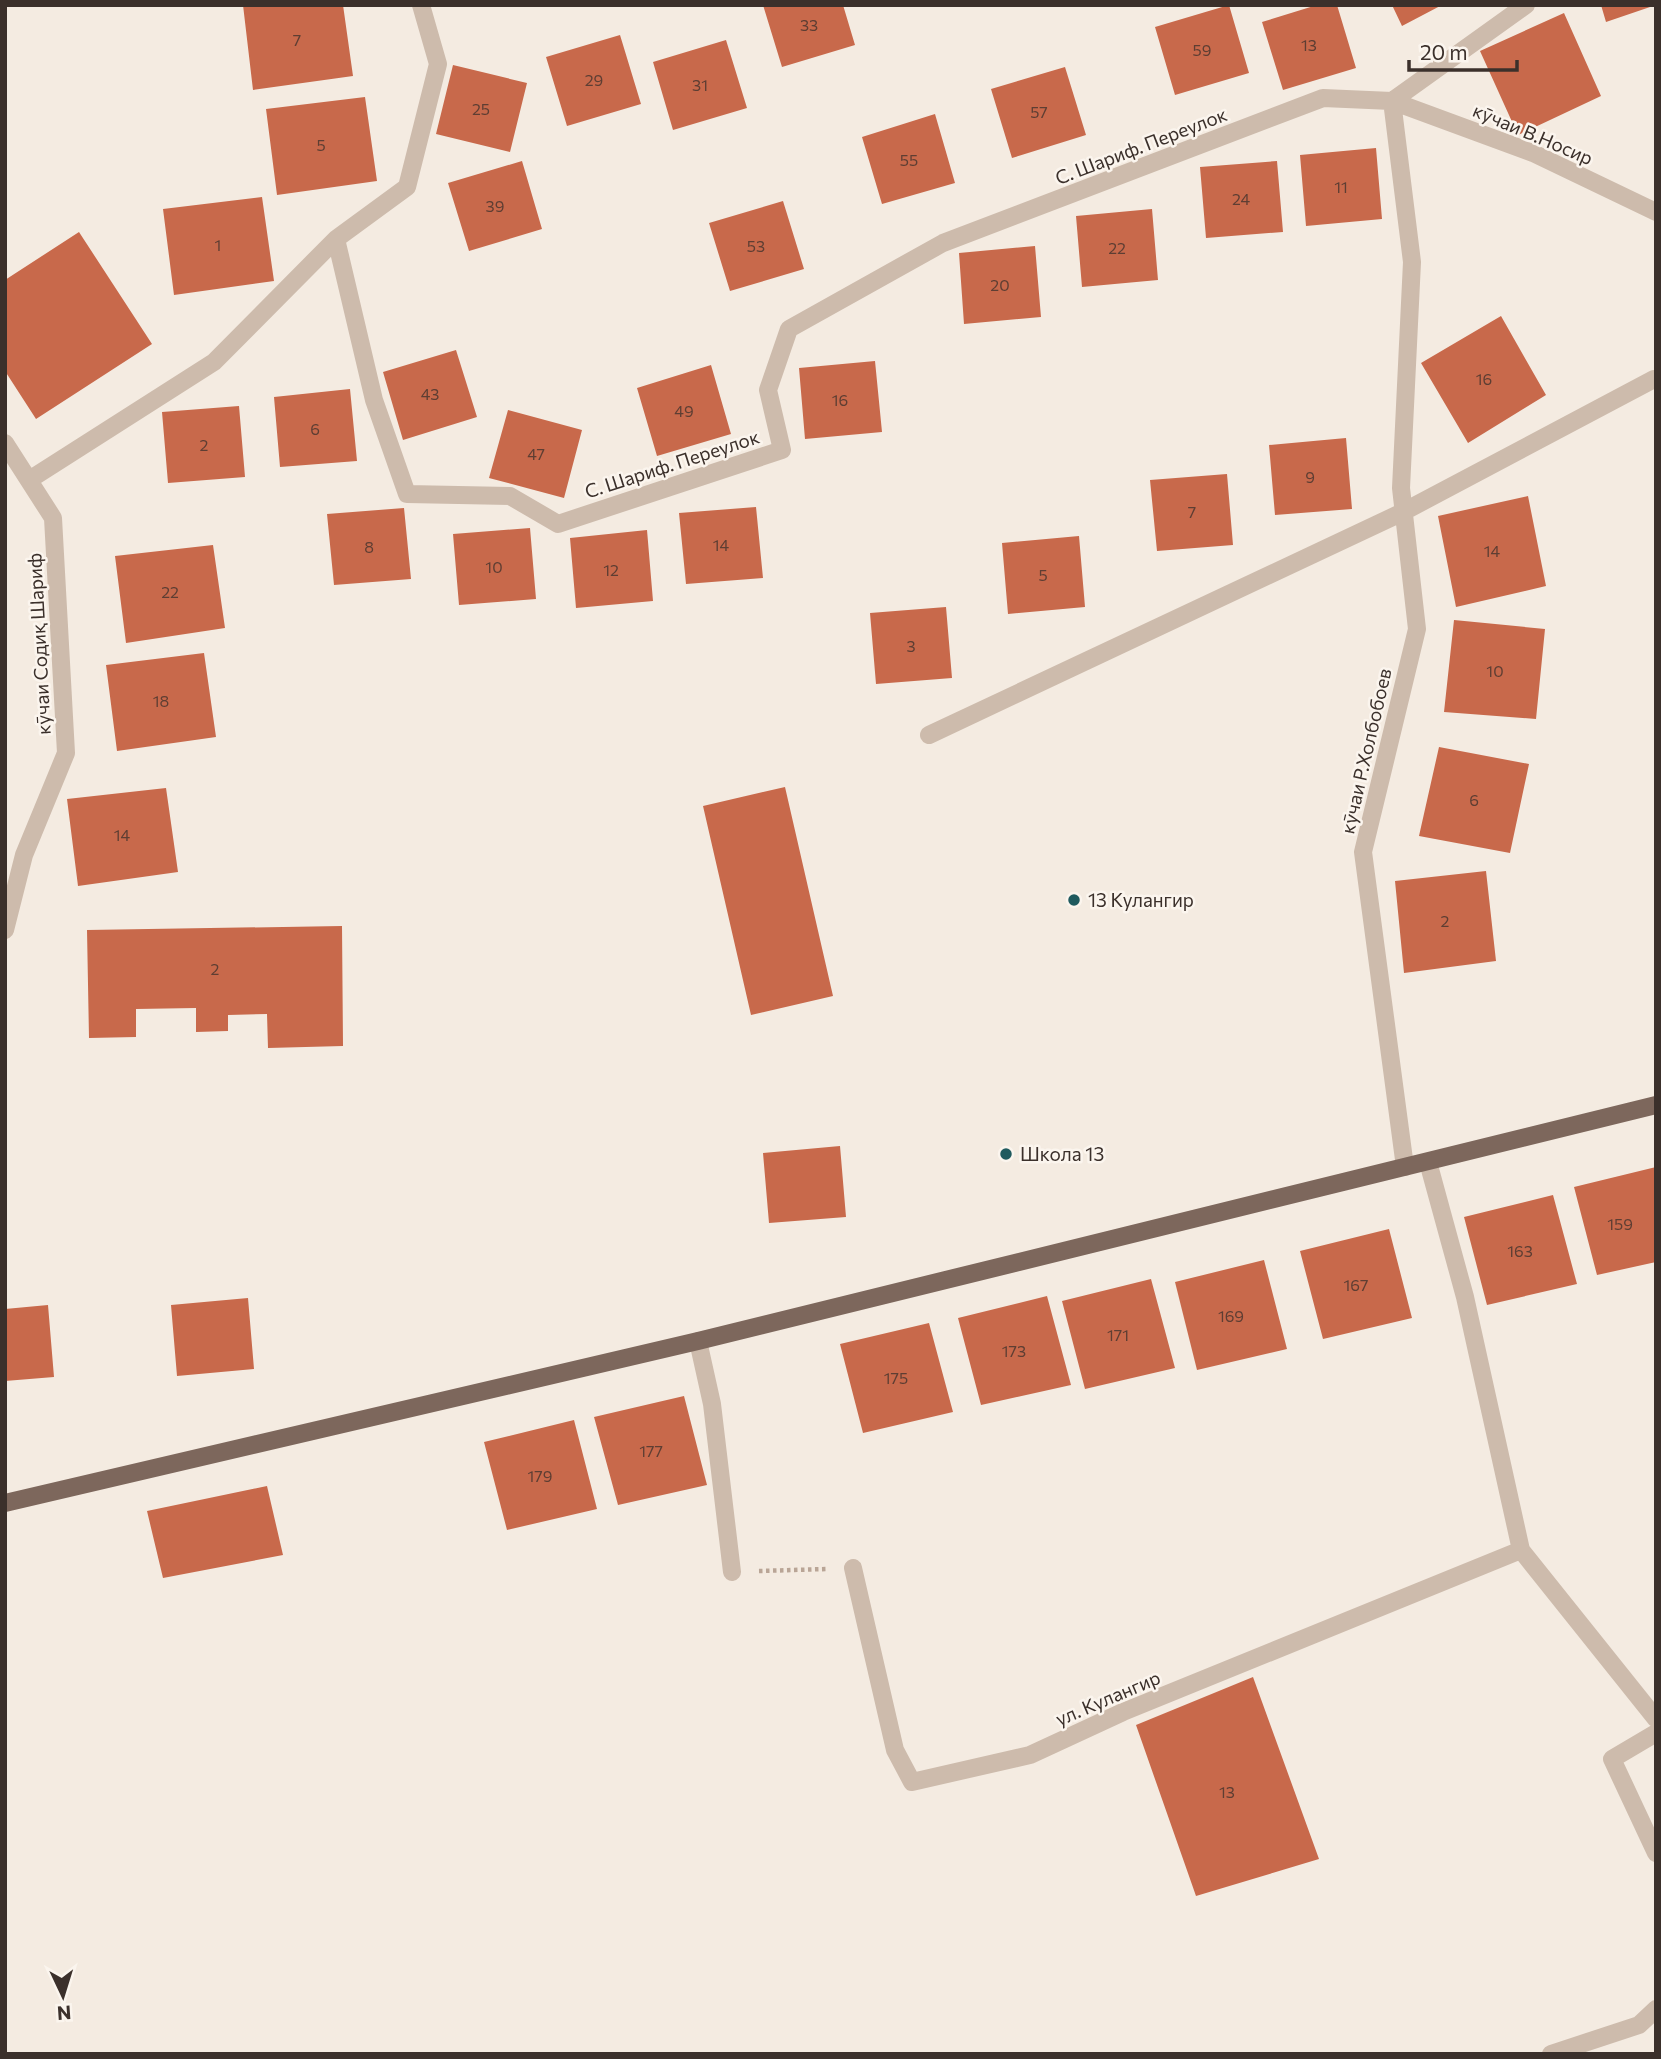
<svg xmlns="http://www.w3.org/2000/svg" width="1661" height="2059" viewBox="0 0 1661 2059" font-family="Commissioner,sans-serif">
  <rect width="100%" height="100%" fill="#f4ebe1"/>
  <path fill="#c8694b" d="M243 5H343L353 76 253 90Z
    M763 5H843L855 45 782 67Z
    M1229 5 1249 73 1175 95 1155 27Z
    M1317 5H1337L1356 68 1283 90 1262 22Z
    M1392 5H1442L1402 26Z
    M1601 5H1653V6L1606 22Z
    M1564 13 1601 96 1518 135 1480 51Z
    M620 35 641 104 567 126 546 57Z
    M726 40 747 108 673 130 653 62Z
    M453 65 527 83 510 152 436 134Z
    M1065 67 1086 135 1012 158 991 89Z
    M365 97 377 181 277 195 266 109Z
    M935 114 955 183 882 204 862 137Z
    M1376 148 1382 219 1306 226 1300 155Z
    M522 161 542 229 469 251 448 183Z
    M1277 161 1283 232 1206 238 1200 167Z
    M262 197 274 281 174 295 163 209Z
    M783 201 804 269 730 291 709 223Z
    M1152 209 1158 280 1082 287 1076 216Z
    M79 232 152 344 36 419 5 371V280Z
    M1035 246 1041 317 964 324 959 253Z
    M1501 316 1546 395 1468 443 1421 363Z
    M456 350 477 417 403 440 383 372Z
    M875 361 882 432 805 439 799 368Z
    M711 365 731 434 657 456 637 388Z
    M350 389 357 461 280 467 274 397Z
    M239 406 245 477 168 483 162 412Z
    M508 410 582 430 564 498 489 478Z
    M1346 438 1352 509 1275 515 1269 445Z
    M1227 474 1233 545 1157 551 1150 480Z
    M1528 496 1546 586 1456 607 1438 516Z
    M756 507 763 578 686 584 679 513Z
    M404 508 411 579 334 585 327 514Z
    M530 528 536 599 459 605 453 534Z
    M647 530 653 601 576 608 570 538Z
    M1079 536 1085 607 1008 614 1002 543Z
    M213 545 225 628 126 643 115 556Z
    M946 607 952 678 876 684 870 613Z
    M1454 620 1545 629 1536 719 1444 712Z
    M204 653 216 737 117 751 106 665Z
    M1439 747 1529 764 1510 853 1419 836Z
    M785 787 833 996 751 1015 703 806Z
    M166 788 178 872 78 886 67 799Z
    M1486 871 1496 961 1404 973 1395 881Z
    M342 926 343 1046 268 1048 267 1014 228 1015V1031L196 1032V1008L136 1009V1037L89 1038 87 930Z
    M840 1146 846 1217 769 1223 763 1153Z
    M1656 1167V1262L1597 1275 1574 1187Z
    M1553 1195 1577 1284 1487 1305 1464 1217Z
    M1389 1229 1412 1318 1323 1339 1300 1251Z
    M1264 1260 1287 1349 1197 1370 1175 1282Z
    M1151 1279 1175 1368 1085 1389 1062 1301Z
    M1047 1296 1071 1385 981 1405 958 1318Z
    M248 1298 254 1369 177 1376 171 1305Z
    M48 1305 54 1377 5 1381V1309Z
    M929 1323 953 1412 863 1433 840 1344Z
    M684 1396 707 1485 618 1505 594 1417Z
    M574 1420 597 1509 507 1530 484 1442Z
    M267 1486 283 1555 163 1578 147 1511Z
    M1253 1677 1319 1859 1196 1896 1136 1725Z"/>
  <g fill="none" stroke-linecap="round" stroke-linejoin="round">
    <path stroke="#b9a596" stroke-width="4.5" stroke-dasharray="3.5 3.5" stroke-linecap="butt" d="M759 1571 827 1569"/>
    <path stroke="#cdbbac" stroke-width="18" d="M1392 101 1412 262 1401 488 1417 629 1363 852 1405 1167
      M1392 101 1526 5
      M336 239 374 400 407 494 510 496 558 524 782 450 768 390 789 329 943 243 1323 98 1392 101 1533 153 1656 212
      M5 443 53 518 66 753 24 855 5 930
      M29 480 214 362 336 239 407 187 438 64 421 5
      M929 735 1403 512 1654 379
      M1428 1162 1465 1297 1521 1550 1656 1719
      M698 1341 712 1404 732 1572
      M853 1568 895 1750 912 1782 1030 1755 1123 1712 1521 1550
      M1656 1733 1612 1759 1656 1853
      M1551 2054 1639 2025 1656 2009"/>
    <path stroke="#7d675c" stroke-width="18" d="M5 1503 698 1341 1656 1105"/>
  </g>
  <g fill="#1f5a5e" stroke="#fbf5ee" stroke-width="2.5">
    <circle cx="1074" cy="900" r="7"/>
    <circle cx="1006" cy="1154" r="7"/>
  </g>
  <g text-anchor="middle" stroke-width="5" stroke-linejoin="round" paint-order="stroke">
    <g font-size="16" fill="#5e3e33">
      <text x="809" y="31">33</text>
      <text x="297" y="46">7</text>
      <text x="1309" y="51">13</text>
      <text x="1202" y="56">59</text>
      <text x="594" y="86">29</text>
      <text x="700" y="91">31</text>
      <text x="481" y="115">25</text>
      <text x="1039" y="118">57</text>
      <text x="321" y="151">5</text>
      <text x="909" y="166">55</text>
      <text x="1341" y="193">11</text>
      <text x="1241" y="205">24</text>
      <text x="495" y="212">39</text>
      <text x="218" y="251">1</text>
      <text x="756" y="252">53</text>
      <text x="1117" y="254">22</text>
      <text x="1000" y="291">20</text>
      <text x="1484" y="385">16</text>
      <text x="430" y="400">43</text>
      <text x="840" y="406">16</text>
      <text x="684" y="417">49</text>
      <text x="315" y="435">6</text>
      <text x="204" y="451">2</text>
      <text x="536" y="460">47</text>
      <text x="1310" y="483">9</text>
      <text x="1192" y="518">7</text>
      <text x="721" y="551">14</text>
      <text x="369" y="553">8</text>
      <text x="1492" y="557">14</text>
      <text x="494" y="573">10</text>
      <text x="611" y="576">12</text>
      <text x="1043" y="581">5</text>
      <text x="170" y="598">22</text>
      <text x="911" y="652">3</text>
      <text x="1495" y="677">10</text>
      <text x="161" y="707">18</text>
      <text x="1474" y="806">6</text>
      <text x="122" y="841">14</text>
      <text x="1445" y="927">2</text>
      <text x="215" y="975">2</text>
      <text x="1620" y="1230">159</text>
      <text x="1520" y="1257">163</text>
      <text x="1356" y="1291">167</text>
      <text x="1231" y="1322">169</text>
      <text x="1118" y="1341">171</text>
      <text x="1014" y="1357">173</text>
      <text x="896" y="1384">175</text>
      <text x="651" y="1457">177</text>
      <text x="540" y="1482">179</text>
      <text x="1227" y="1798">13</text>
    </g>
    <g font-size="19" fill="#3b302b" stroke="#fbf5ee">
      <text transform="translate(1533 134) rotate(23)" y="7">кӯчаи В.Носир</text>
      <text transform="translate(1141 146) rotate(-21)" y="7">С. Шариф. Переулок</text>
      <text transform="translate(672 464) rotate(-18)" y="7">С. Шариф. Переулок</text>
      <text transform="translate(39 644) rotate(-93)" y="7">кӯчаи Содиқ Шариф</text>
      <text transform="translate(1366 751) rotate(-77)" y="7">кӯчаи Р.Холбобоев</text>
      <text transform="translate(1108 1698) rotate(-23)" y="7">ул. Кулангир</text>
    </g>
    <g font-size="19" fill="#3b302b" stroke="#fbf5ee" text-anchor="start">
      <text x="1088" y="907">13 Кулангир</text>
      <text x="1020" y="1161">Школа 13</text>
    </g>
  </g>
  <rect width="1661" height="2059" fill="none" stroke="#3b302b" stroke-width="14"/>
  <g transform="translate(63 1996) rotate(176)" stroke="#fbf5ee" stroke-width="5" paint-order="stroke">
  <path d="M0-5L12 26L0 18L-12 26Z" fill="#3b302b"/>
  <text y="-10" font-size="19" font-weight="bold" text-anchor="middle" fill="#3b302b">N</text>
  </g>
  <path d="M1409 60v10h108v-10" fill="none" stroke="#3b302b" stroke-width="3.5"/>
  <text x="1420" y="60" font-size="21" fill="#3b302b" stroke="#fbf5ee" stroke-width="5" paint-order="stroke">20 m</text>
</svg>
